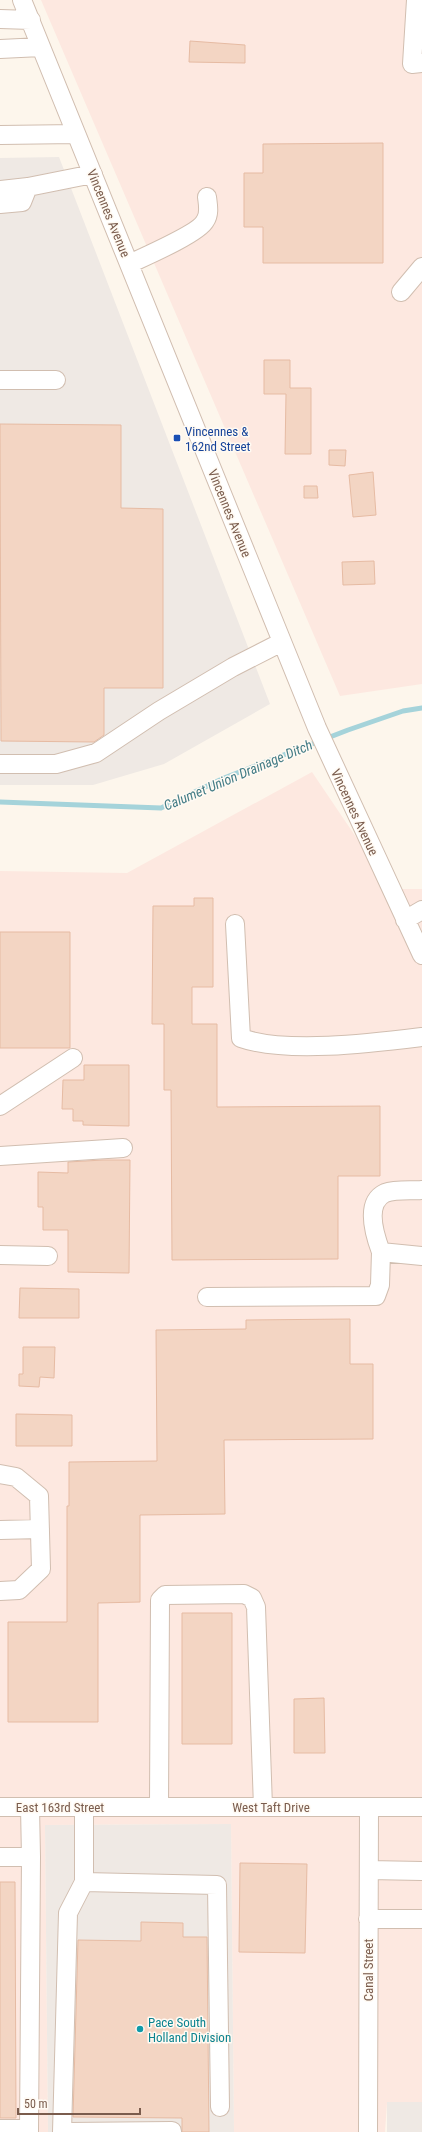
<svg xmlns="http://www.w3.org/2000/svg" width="422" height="2132" viewBox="0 0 422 2132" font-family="'Roboto Condensed',sans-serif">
  <rect width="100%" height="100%" fill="#fdf6ec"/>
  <path fill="#fde8e0" d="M41 0H422V684L340 696Z
    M312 772 391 889H422V2102L387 2103 385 2132H234L231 1824 45 1825 48 2132H0V871L127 873Z"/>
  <path fill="#efe9e4" d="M59 157 270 704 164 764 93 785H0V158Z
    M231 1824 234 2132H48L45 1825Z
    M387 2102H422V2132H387Z"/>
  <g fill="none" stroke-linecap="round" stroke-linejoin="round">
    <path stroke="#a5d3da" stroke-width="5" d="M0 802 161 808 224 778 348 730 403 711 422 708"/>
  </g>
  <path fill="#f3d5c3" stroke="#e6bba3" d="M190 41 245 45V63L189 62Z
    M383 143V263H263V227H244V173H263V144Z
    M264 360H290V388H311V454H285L286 394H264Z
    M0 424 121 425V508L163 509V688H104V735L94 742 1 741Z
    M329 450H346L345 466 329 465Z
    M373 472 376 515 353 517 349 475Z
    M304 486H317L318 498H304Z
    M374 561 375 584 343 585 342 562Z
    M194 898H213V987H192V1024H217V1107L380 1106V1176H338V1259L172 1260 171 1090H164V1024H152L153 906H194Z
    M0 932H70V1048H0Z
    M84 1065H129V1126L83 1125V1121H73V1109H62L63 1080H84Z
    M103 1160H130L129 1273 68 1272V1230H43V1207H38V1172L68 1173V1162Z
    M20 1288 79 1289V1318H19Z
    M350 1319V1364H373V1439L224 1440 225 1514 140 1515V1602L98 1603V1722H8V1622H67V1506H69V1462L157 1461 156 1330 246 1329V1320Z
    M23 1347H55L54 1378 40 1377 39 1387 19 1386V1374H23Z
    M16 1414 72 1415V1446H16Z
    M182 1613H232V1744H182Z
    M324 1698 325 1753H294V1699Z
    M240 1863 307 1864 305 1953 239 1952Z
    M0 1882H15L16 2118H0Z
    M141 1922 183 1923V1937H207L209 2132H182V2118L73 2117 78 1940 141 1941Z"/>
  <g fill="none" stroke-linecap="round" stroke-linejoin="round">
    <defs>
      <path id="minor" d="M22 0 317 728 422 955
        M416 0 412 64 422 63
        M0 19 31 20
        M0 49 41 47
        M0 135 76 134
        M0 190 28 187 93 174
        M0 204 22 202 28 187
        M129 264C144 257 199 233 205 221 210 214 208 205 207 197
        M401 292 422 267
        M0 380H56
        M0 764H56L96 753 159 711 233 667 282 642
        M405 920 422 910
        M235 924 241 1038C286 1054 373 1043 422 1037
        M0 1106 73 1058
        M0 1156 123 1148
        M422 1190C411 1191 396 1189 385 1193 364 1203 375 1236 381 1252L422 1256
        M0 1255 48 1256
        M207 1297 376 1296 380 1285 381 1252
        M0 1474 16 1477 39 1496 41 1569 19 1590 0 1591
        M0 1530 40 1529
        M0 1807H422
        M30 1807 31 1857
        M84 1807V1882L217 1885 220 2107
        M159 1807 160 1600 165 1595 244 1594 252 1598 256 1607 263 1807
        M0 1857H31L29 2132
        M369 1870 422 1871
        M368 1919H422
        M0 2129H29
        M62 2132 68 1913 84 1882
        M68 2132 172 2131
        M368 2132 369 1807"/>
    </defs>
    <use href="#minor" stroke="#d1beb0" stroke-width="20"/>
    <use href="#minor" stroke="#fff" stroke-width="18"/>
  </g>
  <rect fill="#1a4fb4" stroke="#fffaf3" stroke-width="1.5" x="173" y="434" width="8" height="8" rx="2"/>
  <circle fill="#0f9aa8" stroke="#fffaf3" stroke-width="1.5" cx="140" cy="2029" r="4"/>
  <g text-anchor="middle" stroke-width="3" stroke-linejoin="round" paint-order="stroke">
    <g font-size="13" fill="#7a5c4d" stroke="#fffaf3">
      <text transform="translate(109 213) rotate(68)" y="5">Vincennes Avenue</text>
      <text transform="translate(230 513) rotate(68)" y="5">Vincennes Avenue</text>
      <text transform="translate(355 812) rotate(65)" y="5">Vincennes Avenue</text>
      <text x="60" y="1812">East 163rd Street</text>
      <text x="271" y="1812">West Taft Drive</text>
      <text transform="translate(368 1970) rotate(-90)" y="5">Canal Street</text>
    </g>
    <g font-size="13" fill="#164399" stroke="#fffaf3" text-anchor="start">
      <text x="185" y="436">Vincennes &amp;<tspan x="185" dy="15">162nd Street</tspan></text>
    </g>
    <g font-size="13" fill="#0d838f" stroke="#fffaf3" text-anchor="start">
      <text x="148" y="2027">Pace South<tspan x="148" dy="15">Holland Division</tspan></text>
    </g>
    <g font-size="14" font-style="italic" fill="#437c86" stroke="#fffaf3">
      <text transform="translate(238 775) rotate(-23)" y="5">Calumet Union Drainage Ditch</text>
    </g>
  </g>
  <path d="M18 2108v6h122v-6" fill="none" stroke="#7a5c4d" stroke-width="2"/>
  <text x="24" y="2108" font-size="12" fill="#7a5c4d" stroke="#fffaf3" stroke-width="3" paint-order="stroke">50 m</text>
</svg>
